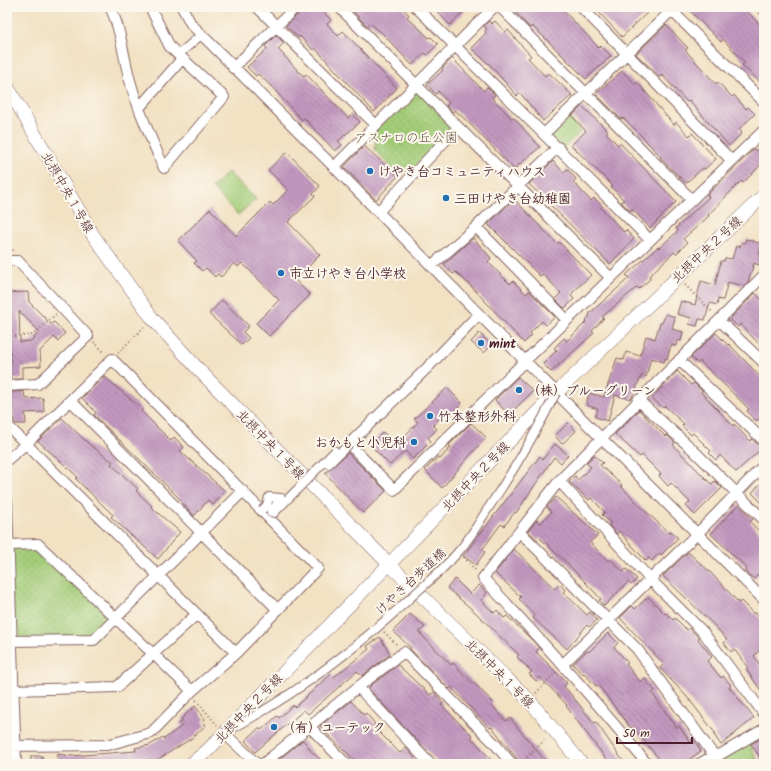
<svg xmlns="http://www.w3.org/2000/svg" width="771" height="771" viewBox="0 0 771 771" font-family="Kalam,'Klee One',sans-serif">
  <defs>
    <pattern id="grass-dots" width="8" height="8" patternUnits="userSpaceOnUse"><rect width="8" height="8" fill="#a3cc78"/><path d="M2 2h.1M6 6h.1" fill="none" stroke="#8eaf68" stroke-width="1.8" stroke-linecap="round"/></pattern>
    <pattern id="building-back-hatch" width="6" height="6" patternUnits="userSpaceOnUse"><rect width="6" height="6" fill="#c298c0"/><path d="M-1 5l2 2M0 0l6 6M5-1l2 2" fill="none" stroke="#a07b9c"/></pattern>
  </defs>
  <rect width="100%" height="100%" fill="#fbf7ec"/>
  <filter id="ink" filterUnits="userSpaceOnUse"><feTurbulence type="fractalNoise" baseFrequency=".025" numOctaves="2"/><feDisplacementMap in="SourceGraphic" scale="8" xChannelSelector="R" yChannelSelector="G"/><feConvolveMatrix kernelMatrix="1 2 1 2 8 2 1 2 1" color-interpolation-filters="sRGB"/></filter>
  <filter id="wash" filterUnits="userSpaceOnUse"><feTurbulence type="fractalNoise" baseFrequency=".012" numOctaves="4" result="noise"/><feDisplacementMap in="SourceGraphic" scale="16" xChannelSelector="R" yChannelSelector="G"/><feGaussianBlur stdDeviation="0.9" result="paint"/><feColorMatrix in="noise" values="0 0 0 0 0 0 0 0 0 0 0 0 0 0 0 0 0 1.4 0 .05"/><feComposite in="paint" operator="in"/></filter>
  <g filter="url(#wash)">
    <rect width="100%" height="100%" fill="#f2e1c3"/>
    <path fill="url(#grass-dots)" stroke="#767652" d="M416 85 458 127 414 172 394 170 375 150 376 125Z
      M565 113 581 132 561 150 549 138V129Z
      M38 544 115 619 94 640 13 641 9 545Z
      M747 739 757 759 748 764H720L721 754Z"/>
    <path fill="#a3cc78" stroke="#767652" d="M228 172 256 199 238 215 212 188Z"/>
    <g id="blocks">
      <path fill="url(#building-back-hatch)" fill-rule="evenodd" d="M305 7H319L331 20 327 24 338 36 343 31 397 88 374 112 315 48 313 50 300 36 299 38 286 26Z
        M349 7H402L409 15 407 17 429 38 431 37 438 44 427 55 425 53 412 65 383 34 370 23 367 26Z
        M433 7H469L450 25Z
        M511 7H560L599 48 601 46 611 56 586 79 544 37 532 26 530 28Z
        M594 7H653L622 37Z
        M686 7H743L764 29V78L760 82 742 65 745 63 723 39 721 42Z
        M489 21 492 24 495 21 505 32 508 30 531 56 528 58 545 76 549 73 572 95 543 121 520 93 517 96 490 65 471 48 486 33 485 31 487 29 484 26Z
        M666 25 688 48 685 50 716 84 718 82 732 97 734 95 746 109 748 107 755 114 739 129 742 133 729 146 689 100 687 102 662 75 660 77 636 54Z
        M276 35 284 43 278 49 300 73 304 76 306 74 348 118 353 114 360 122 338 141 342 145 335 151 304 118 302 120 272 87 258 74 256 76 247 67 267 49 265 46Z
        M452 58 484 91 487 87 495 95 492 98 512 119 514 118 540 147 514 169 468 122 455 110 453 112 446 106 449 103 438 91 436 94 427 85 443 70 442 69Z
        M622 71 635 84 637 82 674 125 676 122 689 136 692 133 716 159 705 169 703 168 686 183 660 158 661 157 637 131 623 118 621 119 596 94Z
        M582 106 608 131 606 133 618 145 620 143 676 202 650 228 632 209 630 211 621 202 624 200 611 187 613 186 571 145 586 131 572 116Z
        M764 144V161L755 171 743 183 741 181 708 215 709 216 683 239 687 243 676 254 674 252 649 276 651 278 639 289 637 287 602 317 604 318 592 331 594 333 551 372 543 364 557 350 554 348 564 338 567 341 587 321 586 320 590 316 589 314 629 278 626 275 658 247 659 248 678 231 676 228 709 197 707 195 754 149 756 151Z
        M364 146 398 176 376 200 344 167Z
        M287 152 320 186 313 194 315 196 288 222 320 255 295 280 310 295 269 336 256 323 279 300 242 263 238 267 234 263 221 277 218 274 215 277 206 268 202 271 194 263 197 261 178 241 210 209 236 236 270 202 273 205 288 190 268 170Z
        M553 161 564 173 567 169 576 179 573 182 591 201 594 198 602 206 601 208 624 232 626 230 634 239 610 264 529 184Z
        M514 199 557 244 559 242 591 275 574 291 571 296 574 299 566 307 564 308 555 299 561 293 543 274 540 276 488 224Z
        M473 238 491 258 488 262 510 284 513 281 526 294 529 291 555 317 546 325 542 321 530 333 532 335 524 343 472 287 456 272 453 274 444 264Z
        M746 239 762 244 759 255 762 256 759 265 754 263 748 282 744 286 728 282 723 300 718 299 717 305 710 303 705 320 699 319 697 326 689 324 691 318 677 314 681 301 695 305 701 281 715 285 721 261H724L725 258 732 259 736 246 740 247 742 242 745 243Z
        M28 292 29 302 51 324 54 322 65 333 58 341 54 337 40 351 41 366 22 367V379H11L9 364H11L9 331H7V293ZM19 311 40 332 31 341 20 342Z
        M755 293 764 302V349L740 324 738 327 730 319Z
        M222 300 249 326 243 332 249 338 242 345 209 314Z
        M666 314 675 317 672 329 683 332 681 341 677 340 676 346 671 345 667 359 665 358 664 362 651 358 646 377 642 375 631 399 615 395 608 421 595 417 598 409 586 405 589 393 604 397 617 358 624 360 626 352 640 356 646 336 655 339 660 323H662Z
        M479 333 492 345 484 353 471 342Z
        M716 333 728 345 729 344 764 381V426L758 419 756 421 747 411 749 409 700 361 698 364 691 357Z
        M677 371 691 385 694 383 702 391 701 392 733 426 734 424 750 441 752 439 762 448 736 472 720 455 716 460 709 453 711 451 693 433 691 435 682 426 684 424 665 406 663 408 652 398Z
        M104 376 142 409 141 411 171 441 174 437 184 447 180 451 225 491 213 505 208 500 194 516 177 496 94 415 96 413 92 408 82 398Z
        M518 377 533 391 509 415 495 400Z
        M447 388 462 403 452 414 448 410 433 425 437 429 428 438 431 441 413 459 405 451 390 465 370 445 383 432 396 445 418 422 414 419Z
        M24 391 25 399 43 398 44 412 25 413 26 424H16L14 422 11 392Z
        M639 410 666 437 667 435 675 443 673 445 709 482 712 484 715 481 722 488 695 515 686 506 690 502 671 483 668 486 659 476 661 474 642 455 640 457 615 434Z
        M62 418 90 445 113 462 111 464 138 489 136 491 152 506 151 507 180 532 158 559 111 517 113 515 76 479 78 477 38 441Z
        M471 423 486 437 442 488 425 470 438 457 440 459 451 447 449 445Z
        M568 423 576 431 562 444 555 436Z
        M555 444 568 455 561 463 554 457 516 513 515 512 504 526 501 524 482 550 485 552 476 565 463 556 540 456 543 459Z
        M348 453 386 491 363 513 325 473Z
        M594 455 603 463 600 465 622 485 621 486 640 506 669 533 671 531 678 538 661 555 659 553 652 561 649 558 646 561 619 531 617 534 609 525 611 523 602 515 605 512 591 498 589 500 569 482 575 476 578 480 591 467 586 463Z
        M764 480V505L752 493Z
        M556 497 598 535 590 542 596 549 608 561 610 559 623 572 626 569 637 579 631 585 628 582 604 606 599 600 601 599 571 567 540 538 538 540 528 531 537 520 540 524 551 512 547 507Z
        M738 505 753 519 750 522 764 536V568L754 579 745 571 747 568 711 534Z
        M514 549 555 589 560 584 565 590 563 592 587 615 590 612 597 620 589 627 587 625 567 649 533 618 535 616 519 599 521 597 495 573Z
        M688 552 711 573 739 603 741 601 754 614 756 613 764 622V646L754 656 764 671V695L746 669 748 668 734 649 731 652 724 643 727 640 715 626 663 576Z
        M455 579 470 594 479 585 487 593 481 600 494 613 497 610 504 618 507 616 534 642 539 648 536 652 567 683 564 686 594 723 596 722 625 764H610L566 706 567 705 542 679 540 677 536 681 529 674 532 672 517 657 519 655 475 612 447 588Z
        M648 597 665 614 666 613 673 620 675 618 687 630 689 628 699 638 698 639 712 657 707 661 721 678 723 676 731 685 729 687 754 718 721 745 714 735 716 734 688 698 660 668 664 664 620 618 632 606 635 609Z
        M410 614 425 627 419 632 451 665 453 663 493 702 491 704 506 721 510 718 548 764H521L492 727 490 728 451 687 449 689 410 649 411 648 393 631Z
        M608 633 618 643 614 647 628 663 626 664 640 682 644 678 655 691 652 693 677 728 679 726 690 742 693 739 701 751 683 764H663L633 727 631 728 598 685 596 686 584 673 582 674 573 664 587 651 589 652Z
        M380 637 390 654 389 655 362 676 357 671 308 714 304 710 255 752 245 741 259 728 261 730 277 716 279 718 293 705 295 707 331 674 334 677 369 649 367 646Z
        M398 665 430 695 434 692 443 704 441 705 473 736 471 737 495 764H439L369 689 370 686Z
        M351 701 364 715 366 713 375 724 373 726 400 753 406 748 415 758 409 764H359L332 739 320 726Z
        M195 706 205 719 203 722 206 725 192 738 151 764H57L58 754 71 756 136 751 135 748 150 745 163 737 164 739 182 726 179 723 183 721 181 719Z
        M764 737V764L751 744Z
        M303 740 312 752 326 764H273Z
        M31 756H42V764H31Z"/>
    </g>
  </g>
  <g filter="url(#ink)">
    <use href="#blocks" fill-opacity="0" stroke="#856360" stroke-width="1"/>
    <g fill="none" stroke-linecap="round" stroke-linejoin="round">
      <defs>
        <path id="pedestrian" d="M178 55 201 35"/>
        <path id="minor" d="M110 7C122 31 123 58 131 84 139 113 152 140 164 168L224 97 170 47 150 7
          M182 7 191 24 334 167 494 7
          M257 7 376 125
          M339 7 464 133 611 278
          M416 7 650 240
          M500 7 692 200
          M581 7 732 161
          M668 7 764 102
          M761 7 764 10
          M233 68 296 7
          M139 108 182 59
          M544 134 675 7
          M334 167 601 438 764 600
          M378 212 458 127
          M476 227 567 320
          M7 261H18L88 336 38 384 7 386
          M431 266 476 227 558 147
          M479 314 427 368 349 444 394 490 525 361 764 130
          M719 320 764 363
          M679 360 764 441
          M638 400 691 448 764 520
          M71 401 278 610
          M7 425 236 653
          M7 460 27 443 112 359 318 568 236 653 192 691 151 733 107 745 7 746
          M559 481 650 579 703 632 764 714
          M7 502 16 764
          M520 532 637 649 720 764
          M9 545 38 544 192 691
          M7 641 94 640 243 491
          M563 664 697 534 764 465
          M358 687 430 764
          M14 690 117 687 197 614
          M310 727 346 764
          M224 733 257 764
          M263 764 358 687 404 652 495 744 512 764
          M647 764C595 699 540 639 483 578L559 481 764 275
          M699 764 715 755 721 754 764 729"/>
        <path id="tertiary" d="M7 86 93 235 152 318 199 370 389 564 529 700 582 764
          M191 764 208 750 556 393 764 195"/>
      </defs>
      <use href="#pedestrian" stroke="#856360" stroke-width="10"/>
      <use href="#minor" stroke="#856360" stroke-width="12"/>
      <use href="#tertiary" stroke="#856360" stroke-width="14"/>
      <path stroke="#856360" stroke-width="2" stroke-dasharray="1 3" stroke-linecap="butt" d="M7 244 14 251
        M685 285 713 313
        M7 337 33 335 56 314
        M94 342 105 353
        M118 353 145 326
        M464 557 477 572
        M384 632 398 646
        M536 693 557 671
        M196 700 217 725
        M521 763 547 738"/>
      <use href="#pedestrian" stroke="#fff" stroke-width="8"/>
      <use href="#minor" stroke="#fff" stroke-width="10"/>
      <use href="#tertiary" stroke="#fff" stroke-width="13"/>
      <defs>
        <path id="pedestrian-bridge" d="M262 510 267 505 269 497 281 498 271 512 274 513 335 451 336 453 327 462 329 464 349 444
          M224 733C291 698 352 652 407 601 424 585 443 570 458 552 469 540 478 524 487 510 513 472 535 434 556 393"/>
      </defs>
      <use href="#pedestrian-bridge" stroke="#856360" stroke-width="10" stroke-linecap="butt"/>
      <use href="#pedestrian-bridge" stroke="#fff" stroke-width="8"/>
    </g>
  </g>
  <g fill="#1f6fb2" stroke="#fbf7ec" stroke-width="1.5">
    <circle cx="370" cy="171" r="4"/>
    <circle cx="446" cy="198" r="4"/>
    <circle cx="281" cy="273" r="4"/>
    <circle cx="481" cy="343" r="4"/>
    <circle cx="519" cy="390" r="4"/>
    <circle cx="430" cy="416" r="4"/>
    <circle cx="414" cy="442" r="4"/>
    <circle cx="274" cy="727" r="4"/>
  </g>
  <g text-anchor="middle" stroke-width="4" stroke-linejoin="round" paint-order="stroke">
    <g font-size="13" fill="#655342" stroke="#fbf7ec">
      <text x="406" y="142">アスナロの丘公園</text>
    </g>
    <g font-size="13" font-weight="bold" fill="#4a1f2b" stroke="#fbf7ec" text-anchor="start">
      <text x="378" y="176">けやき台コミュニティハウス</text>
      <text x="454" y="203">三田けやき台幼稚園</text>
      <text x="289" y="278">市立けやき台小学校</text>
      <text x="489" y="348">mint</text>
      <text x="527" y="395">（株）ブルーグリーン</text>
      <text x="438" y="421">竹本整形外科</text>
      <text x="406" y="447" text-anchor="end">おかもと小児科</text>
      <text x="282" y="732">（有）ユーテック</text>
    </g>
    <g font-size="13" fill="#4a1f2b" stroke="#fbf7ec">
      <text transform="translate(68 192) rotate(60)" y="5">北摂中央１号線</text>
      <text transform="translate(706 249) rotate(-43)" y="5">北摂中央２号線</text>
      <text transform="translate(271 444) rotate(46)" y="5">北摂中央１号線</text>
      <text transform="translate(475 476) rotate(-46)" y="5">北摂中央２号線</text>
      <text transform="translate(410 581) rotate(-43)" y="5">けやき台歩道橋</text>
      <text transform="translate(500 673) rotate(45)" y="5">北摂中央１号線</text>
      <text transform="translate(248 708) rotate(-46)" y="5">北摂中央２号線</text>
    </g>
  </g>
  <rect width="771" height="771" fill="none" stroke="#fbf7ec" stroke-width="24"/>
  <path d="M617 737v6h75v-6" fill="none" stroke="#4a1f2b" stroke-width="2"/>
  <text x="623" y="737" font-size="12" fill="#4a1f2b" stroke="#fbf7ec" stroke-width="3" paint-order="stroke">50 m</text>
</svg>
